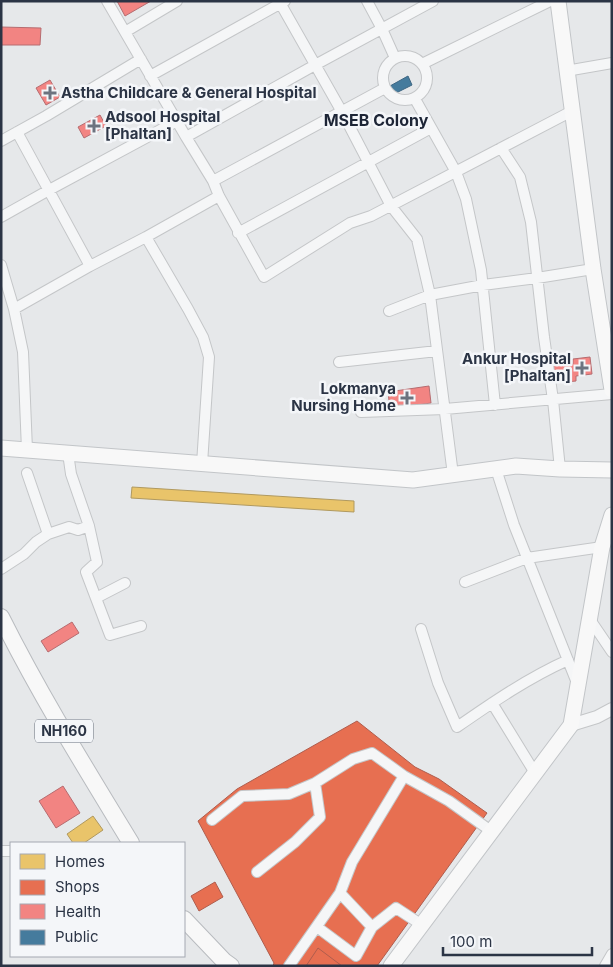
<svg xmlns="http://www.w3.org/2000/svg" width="613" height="967" viewBox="0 0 613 967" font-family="Inter,sans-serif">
  <rect width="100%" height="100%" fill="#e6e8ea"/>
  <path fill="#e9c46a" stroke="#b0995f" d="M132 487 354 501V512L131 498Z
    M418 794 444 814 424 842 436 847 417 874 404 872 375 905 353 891Z
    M243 810 261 835 223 856 210 832Z
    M93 816 103 830 84 843H73L67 834Z"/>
  <path fill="#e76f51" stroke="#af5d4d" d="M357 721 415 767 439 779 487 813 377 966H273L274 963 198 821 237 789Z
    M215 882 223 897 199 911 191 896Z
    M318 948 342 966H306Z"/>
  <path fill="#f28482" stroke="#b66c70" d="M117 1H151L125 16Z
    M1 27 41 28 40 45H1Z
    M50 80 60 97 46 105 36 88Z
    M100 115 106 126 84 138 78 127Z
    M590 357 592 374 576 376V381L566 382V376L554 378 552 363 570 361V365L573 364V359Z
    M429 386 431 403 390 409 388 392Z
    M72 622 79 633 48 652 41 641Z
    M63 786 80 813 56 828 39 801Z"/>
  <path fill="#457b9d" stroke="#3d6683" d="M408 76 412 85 394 94 390 86Z"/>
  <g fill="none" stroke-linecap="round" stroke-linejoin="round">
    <defs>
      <path id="minor" d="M107 1 186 137 213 181 219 196 264 277 350 223 371 216 572 111
        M279 1 342 112 391 206 417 239 430 295 453 475
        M367 1 382 29 395 58
        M125 32 177 1
        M383 78a22 22 0 1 1 44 0a22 22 0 1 1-44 0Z
        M422 64 550 1
        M566 71 612 63
        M150 76 285 1
        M415 99 456 172 466 199 481 270 495 405
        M17 132 90 266
        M186 137 315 65 433 1
        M1 141 46 116 141 59
        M501 148 520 177 531 222 544 337 553 400 560 469
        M213 181 385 88
        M1 217 49 190 177 121
        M238 233 431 128
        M146 237 188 309 203 337 209 357 202 464
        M1 265 14 309 23 352 27 450
        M14 309 90 266 146 237 219 196
        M389 311 430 295 483 285 537 278 593 269
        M339 362 437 351
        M361 412 445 409 612 394
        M68 453 71 474 89 526 97 562 86 572 110 635 141 626
        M496 469 514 525 577 683
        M27 473 48 534
        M1 569 24 554 36 542 48 534 69 527 78 530 89 526
        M465 582 527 558 602 547
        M96 598 125 583
        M589 618 612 652
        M421 629 438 683 457 727C493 702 528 678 568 660
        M492 703 535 773
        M212 820 242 796 289 794 315 783
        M1 851H11
        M257 872 295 842 320 817 315 783 353 759 372 753 404 776
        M422 925 396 908 372 927 340 893 352 862 404 776 449 801 491 831
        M317 927 356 956 372 927
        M289 966 340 893
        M605 966 612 954"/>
      <path id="tertiary" d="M571 725 597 717 612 709"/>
      <path id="primary" d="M558 1 593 269 612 390
        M1 448 413 480 516 466 560 469 612 470
        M391 966 571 725 602 547 612 515"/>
      <path id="trunk" d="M1 617C40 695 86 769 131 843
        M184 919 224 961 231 966"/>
    </defs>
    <use href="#minor" stroke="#c4c6c8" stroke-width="12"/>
    <use href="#tertiary" stroke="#c4c6c8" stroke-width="14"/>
    <use href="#primary" stroke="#c2c5c8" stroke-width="17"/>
    <use href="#trunk" stroke="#b8bbbf" stroke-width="18"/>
    <use href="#minor" stroke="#f5f6f7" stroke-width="10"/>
    <use href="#tertiary" stroke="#f5f6f7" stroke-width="12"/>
    <use href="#primary" stroke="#f8f8f8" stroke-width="15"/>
    <use href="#trunk" stroke="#f8f8f8" stroke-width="16"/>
  </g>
  <g fill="#6c737f" stroke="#f4f6f9" stroke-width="2">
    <path d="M47.5 85.5h5v5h5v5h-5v5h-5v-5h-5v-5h5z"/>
    <path d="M91.5 118.5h5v5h5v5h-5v5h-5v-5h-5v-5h5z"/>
    <path d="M579.5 360.5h5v5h5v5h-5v5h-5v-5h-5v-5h5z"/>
    <path d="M404.5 390.5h5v5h5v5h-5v5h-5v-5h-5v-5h5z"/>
  </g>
  <g text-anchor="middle" stroke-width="5" stroke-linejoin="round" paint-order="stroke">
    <rect fill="#f4f6f9" stroke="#676e7b" stroke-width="1" x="35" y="719.5" width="58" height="23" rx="4"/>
    <g font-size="14" font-weight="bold" fill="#2b3445">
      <text x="64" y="736">NH160</text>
    </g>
    <g font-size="15" font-weight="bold" fill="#2b3445" stroke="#f4f6f9" text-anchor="start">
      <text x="61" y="98">Astha Childcare &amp; General Hospital</text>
      <text x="105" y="122">Adsool Hospital<tspan x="105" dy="17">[Phaltan]</tspan></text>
      <text x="571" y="364" text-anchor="end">Ankur Hospital<tspan x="571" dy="17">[Phaltan]</tspan></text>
      <text x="396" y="394" text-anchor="end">Lokmanya<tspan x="396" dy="17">Nursing Home</tspan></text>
    </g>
    <g font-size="16" font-weight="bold" fill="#1d2536" stroke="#f4f6f9">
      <text x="376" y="126">MSEB Colony</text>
    </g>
  </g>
  <rect width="613" height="967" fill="none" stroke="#2b3445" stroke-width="5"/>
  <rect x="10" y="842" width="175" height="115" fill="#f4f6f9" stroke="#a4a8b1"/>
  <rect x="20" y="854" width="25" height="15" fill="#e9c46a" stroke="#a4a8b1"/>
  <text x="55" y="867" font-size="15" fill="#2b3445">Homes</text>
  <rect x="20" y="880" width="25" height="15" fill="#e76f51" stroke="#a4a8b1"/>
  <text x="55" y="892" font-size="15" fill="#2b3445">Shops</text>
  <rect x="20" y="904" width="25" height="15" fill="#f28482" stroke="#a4a8b1"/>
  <text x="55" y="917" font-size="15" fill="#2b3445">Health</text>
  <rect x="20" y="930" width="25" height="15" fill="#457b9d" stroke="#a4a8b1"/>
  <text x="55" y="942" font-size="15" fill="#2b3445">Public</text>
  <path d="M443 947v8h149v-8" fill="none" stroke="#2b3445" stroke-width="2.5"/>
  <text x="450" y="947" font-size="15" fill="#2b3445" stroke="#f4f6f9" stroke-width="4" paint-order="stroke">100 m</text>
</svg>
